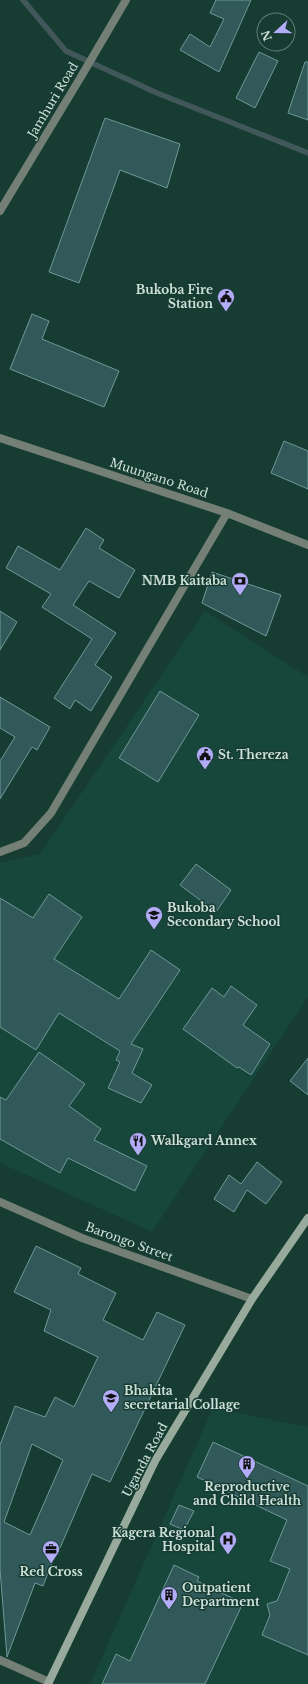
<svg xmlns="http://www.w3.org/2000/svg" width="308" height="1684" viewBox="0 0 308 1684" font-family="'Libre Baskerville',serif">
  <rect width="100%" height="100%" fill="#173c32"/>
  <path fill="#17463a" d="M205 611 308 677V997L152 1232 0 1163V863L40 854Z
    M213 1408 308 1427V1684H90Z"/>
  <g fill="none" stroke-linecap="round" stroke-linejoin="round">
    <path stroke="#41575a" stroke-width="5.5" d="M23 0 66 51 157 93 308 153"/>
  </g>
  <path fill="#315959" stroke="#6f9898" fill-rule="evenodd" d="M216 0H251L219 72 180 50 190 34 210 47 224 19 210 13Z
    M259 52 278 61 255 108 236 98Z
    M305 62H308V120L288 113Z
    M105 118 180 144 167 188 120 170 79 283 49 272Z
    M32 314 49 321 42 339 119 371 104 407 10 369Z
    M284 441 308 451V489L271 473Z
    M86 528 104 540 99 548 135 570 119 598 89 581 73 605 116 633 95 665 112 677 91 711 75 700 70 709 54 698 92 639 42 607 51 594 6 568 18 546 60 570Z
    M212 572 281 595 266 636 202 603Z
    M0 611 17 622 0 650Z
    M160 691 199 715 158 782 119 758Z
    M0 697 50 727 37 750 32 747 0 799V761L15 737 0 728Z
    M196 864 231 890 216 912 180 885Z
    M49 894 82 917 54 959 119 999 151 950 180 970 131 1044 143 1049 132 1073 152 1085 141 1103 108 1088 120 1062 116 1060 120 1051 59 1013 36 1050 0 1027V898L33 918Z
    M231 986 257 1005 243 1025 270 1044 251 1075 239 1067 237 1068 183 1029 212 988 224 997Z
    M39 1052 85 1084 69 1106 101 1129 94 1140 147 1166 135 1191 68 1158 60 1173 0 1139V1097L6 1100Z
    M308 1058V1095L290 1081Z
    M257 1162 282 1182 266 1204 247 1190 234 1212 214 1199 229 1175 241 1184Z
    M36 1246 81 1268 78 1274 116 1293 103 1320 143 1340 157 1312 185 1325 110 1482 92 1474 60 1548 58 1547 43 1586 35 1583 7 1657 0 1569V1445L15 1406 45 1417 55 1397 74 1407 98 1357 44 1331 51 1310 14 1292ZM32 1444 63 1460 30 1535 4 1522Z
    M213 1442 308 1486V1655L262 1635 270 1615 267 1604 277 1601 290 1569 270 1561 287 1520 197 1477Z
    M179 1505 194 1511 184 1530 170 1524Z
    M174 1565 199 1577 197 1581 243 1603 205 1684H102L116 1654 130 1661Z"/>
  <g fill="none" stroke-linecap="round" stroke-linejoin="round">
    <path stroke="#748076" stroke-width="8" d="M82 75 126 0
      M0 438 227 513 308 545
      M0 852 24 843 51 813 227 513
      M0 1202 82 1238 252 1299
      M0 1660 49 1682"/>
    <path stroke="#748076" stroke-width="8" d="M0 211 82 75"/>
    <path stroke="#97aa9b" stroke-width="8" d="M48 1684 155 1461 252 1299 308 1218"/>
  </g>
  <defs>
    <symbol id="civic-pin" viewBox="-11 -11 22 30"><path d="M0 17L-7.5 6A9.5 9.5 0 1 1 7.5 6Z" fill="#b3adf9" stroke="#173c32"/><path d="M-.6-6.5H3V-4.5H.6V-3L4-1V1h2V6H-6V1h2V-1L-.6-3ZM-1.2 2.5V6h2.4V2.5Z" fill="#111"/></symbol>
    <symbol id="bank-pin" viewBox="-11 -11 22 30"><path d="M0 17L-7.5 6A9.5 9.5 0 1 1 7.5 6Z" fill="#b3adf9" stroke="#173c32"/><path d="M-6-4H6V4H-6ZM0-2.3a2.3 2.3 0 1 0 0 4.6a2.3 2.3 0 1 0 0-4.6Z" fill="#111"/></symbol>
    <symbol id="school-pin" viewBox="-11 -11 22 30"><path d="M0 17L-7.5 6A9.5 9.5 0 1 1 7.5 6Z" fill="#b3adf9" stroke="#173c32"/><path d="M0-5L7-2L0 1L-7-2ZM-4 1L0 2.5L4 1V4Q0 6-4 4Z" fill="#111"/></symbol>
    <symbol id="restaurant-pin" viewBox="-11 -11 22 30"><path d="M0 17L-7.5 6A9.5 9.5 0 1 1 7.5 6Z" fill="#b3adf9" stroke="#173c32"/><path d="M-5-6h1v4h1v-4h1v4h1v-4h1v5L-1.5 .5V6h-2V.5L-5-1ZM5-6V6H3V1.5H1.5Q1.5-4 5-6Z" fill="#111"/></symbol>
    <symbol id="building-pin" viewBox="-11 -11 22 30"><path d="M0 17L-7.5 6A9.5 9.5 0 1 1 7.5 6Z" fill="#b3adf9" stroke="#173c32"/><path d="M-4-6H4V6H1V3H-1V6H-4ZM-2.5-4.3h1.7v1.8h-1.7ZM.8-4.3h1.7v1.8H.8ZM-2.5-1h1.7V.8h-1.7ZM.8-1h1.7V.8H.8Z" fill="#111"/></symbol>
    <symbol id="hospital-pin" viewBox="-11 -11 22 30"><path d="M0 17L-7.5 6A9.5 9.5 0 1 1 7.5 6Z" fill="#b3adf9" stroke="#173c32"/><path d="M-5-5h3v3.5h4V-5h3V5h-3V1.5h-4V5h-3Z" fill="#111"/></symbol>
    <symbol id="office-pin" viewBox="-11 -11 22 30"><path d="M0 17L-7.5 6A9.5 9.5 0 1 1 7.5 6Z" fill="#b3adf9" stroke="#173c32"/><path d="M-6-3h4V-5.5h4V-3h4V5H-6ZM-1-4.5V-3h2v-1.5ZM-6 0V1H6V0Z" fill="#111"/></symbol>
  </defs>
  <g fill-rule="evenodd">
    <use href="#civic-pin" x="216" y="287" width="20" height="27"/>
    <use href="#bank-pin" x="230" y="571" width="20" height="27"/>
    <use href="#civic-pin" x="195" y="745" width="20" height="27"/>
    <use href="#school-pin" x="144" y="905" width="20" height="27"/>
    <use href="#restaurant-pin" x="128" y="1131" width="20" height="27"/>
    <use href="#school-pin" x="101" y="1388" width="20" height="27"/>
    <use href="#building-pin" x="237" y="1454" width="20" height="27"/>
    <use href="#hospital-pin" x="218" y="1530" width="20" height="27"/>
    <use href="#office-pin" x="41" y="1539" width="20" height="27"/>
    <use href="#building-pin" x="159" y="1585" width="20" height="27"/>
  </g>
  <g text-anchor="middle" stroke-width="3" stroke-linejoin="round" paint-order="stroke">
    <g font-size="12" fill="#cde0da" stroke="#173c32">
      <text transform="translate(53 100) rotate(-59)" y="4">Jamhuri Road</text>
      <text transform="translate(159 478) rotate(18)" y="4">Muungano Road</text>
      <text transform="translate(129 1242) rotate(20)" y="4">Barongo Street</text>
      <text transform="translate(145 1460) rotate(-62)" y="4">Uganda Road</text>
    </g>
    <g font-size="12" font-weight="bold" fill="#cde0da" stroke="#173c32" text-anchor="start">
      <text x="213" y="294" text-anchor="end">Bukoba Fire<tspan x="213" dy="14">Station</tspan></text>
      <text x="227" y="585" text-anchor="end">NMB Kaitaba</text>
      <text x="218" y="759">St. Thereza</text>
      <text x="167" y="912">Bukoba<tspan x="167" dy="14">Secondary School</tspan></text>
      <text x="151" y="1145">Walkgard Annex</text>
      <text x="124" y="1395">Bhakita<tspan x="124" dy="14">secretarial Collage</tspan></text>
      <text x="247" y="1491" text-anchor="middle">Reproductive<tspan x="247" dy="14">and Child Health</tspan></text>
      <text x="215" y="1537" text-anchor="end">Kagera Regional<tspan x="215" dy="14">Hospital</tspan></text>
      <text x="51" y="1576" text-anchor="middle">Red Cross</text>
      <text x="182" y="1592">Outpatient<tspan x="182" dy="14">Department</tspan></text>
    </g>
  </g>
  <g transform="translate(276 32) rotate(249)"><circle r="19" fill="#173c32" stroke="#607e75"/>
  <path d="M0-3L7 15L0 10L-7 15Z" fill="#b3adf9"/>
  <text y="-6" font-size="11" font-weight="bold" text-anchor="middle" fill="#cde0da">N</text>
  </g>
</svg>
